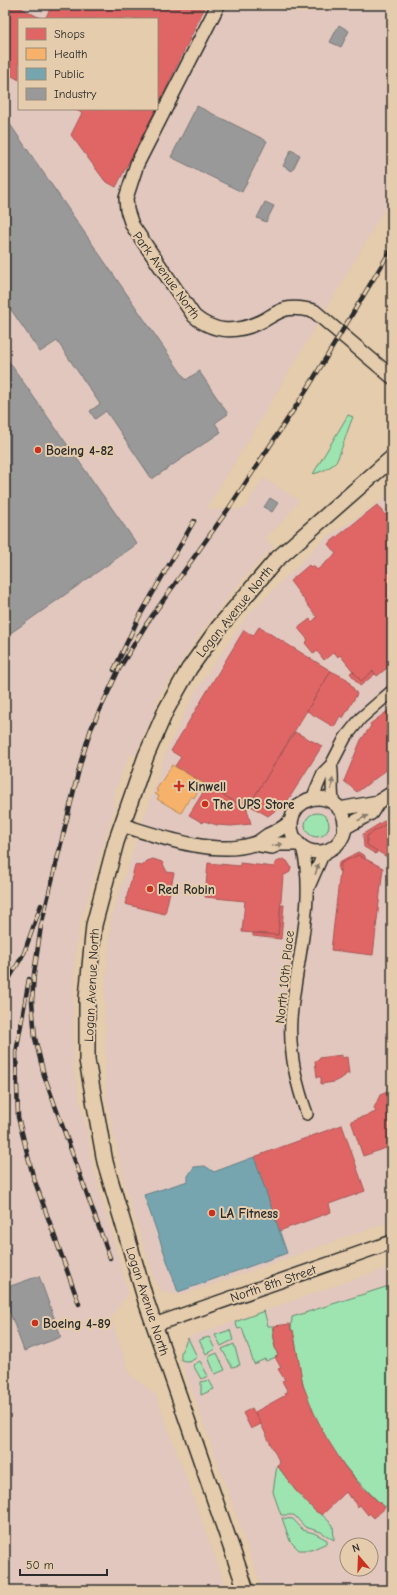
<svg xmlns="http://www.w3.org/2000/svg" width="397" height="1595" viewBox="0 0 397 1595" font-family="'Comic Neue',sans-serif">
  <rect width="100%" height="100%" fill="#e4ccac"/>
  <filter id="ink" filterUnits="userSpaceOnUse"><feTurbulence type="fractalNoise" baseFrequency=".025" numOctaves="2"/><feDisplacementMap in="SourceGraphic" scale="8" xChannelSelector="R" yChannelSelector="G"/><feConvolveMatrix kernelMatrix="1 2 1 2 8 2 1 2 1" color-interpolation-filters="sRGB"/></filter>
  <g filter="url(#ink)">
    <path fill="#e1c7be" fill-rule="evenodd" d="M5 5H392V197L254 431 206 509 235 510 246 507 263 478 299 500 284 521 265 537 273 547 241 581 201 632 157 699V705L135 755 130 754 112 799 115 800 112 805 115 806 80 923 75 956 73 1016 74 1071 95 1173 127 1289V1296L111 1317 130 1375 156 1395 227 1590H5ZM19 19H157V109H19Z
      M392 494V1221L182 1295 163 1293 155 1281 127 1194 106 1098 105 995 111 917 167 749 196 690 246 617 323 540Z
      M392 1266V1590H263L181 1360V1352L184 1343 189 1337ZM347 1545H371V1569H347Z"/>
    <path fill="#9de4b1" stroke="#64886e" d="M348 415 353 417C349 425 339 458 336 462 330 468 321 472 313 474Z
      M305 825a12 12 0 1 1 24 0a12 12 0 1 1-24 0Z
      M392 1285V1509C382 1507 375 1498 368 1491 339 1465 313 1424 303 1385 299 1367 297 1349 293 1331H291L292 1317Z
      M264 1311 268 1326H274L273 1332 275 1344H274L278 1356 266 1361 265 1359 254 1364 242 1328 238 1329 235 1322Z
      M230 1330 233 1340 221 1346 215 1335Z
      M209 1337 215 1349 206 1354 199 1340Z
      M188 1338 197 1357 190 1362 181 1360V1352Z
      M234 1344 240 1365 232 1367 222 1349Z
      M217 1353 225 1370 215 1374 208 1357Z
      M200 1361 208 1376 201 1379 193 1365Z
      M209 1380 214 1389 201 1395V1382Z
      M277 1465 296 1491 333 1525 334 1540 321 1532 305 1527 294 1515H281L273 1492Z
      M282 1518 293 1519 303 1530 314 1533 327 1540V1543L311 1550H299L290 1541Z"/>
    <path fill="#e06666" stroke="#aa5454" d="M5 5H15L42 19H19V80L5 72Z
      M52 5H206L157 107V19H45Z
      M74 109H156L116 187 105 181 71 135 82 113Z
      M377 505 385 515 392 509V664L377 676 373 671 361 681 340 655 338 657 334 652 324 660 317 651 314 654 305 643 308 640 298 628 310 619 312 622 317 617 290 581 309 565 311 567 313 565 317 570 336 554 328 544Z
      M259 627 331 671 247 809 175 766 181 757 171 751 244 630 253 636Z
      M331 671 347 679 357 694 343 718 340 716 334 727 307 711Z
      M353 671 361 681 373 671 375 674 360 686 350 673Z
      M392 708V766L357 792 344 781 361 740 371 726 370 724Z
      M295 732 322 746 283 808 281 806 268 816 249 805Z
      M207 786 247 809 251 824 231 826 217 825 204 821 203 823 189 815Z
      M392 816V820L367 836V845L377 851 376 854 364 847 363 834Z
      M392 820V860L367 845V836Z
      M358 852 365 856V859L358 855 341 863 340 872 338 870 339 862Z
      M358 855 383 868 373 955 331 950 341 863Z
      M153 859 162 862 167 872 174 873 165 914 125 904 135 865 142 866 147 861Z
      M283 859 287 861 291 867 290 872 283 876 278 935 242 932 245 901 205 897 208 863 240 866V863L274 867 275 863Z
      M281 905H284L281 939 253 936V933L278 935Z
      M342 1055V1058L347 1057 349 1074H345V1076L334 1082 321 1084V1077H317L315 1061 319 1060V1058Z
      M392 1090V1146L363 1156 351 1121 376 1112 374 1108 380 1095Z
      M342 1125 365 1191 329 1204 331 1212 279 1231 254 1157Z
      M290 1324 291 1331 293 1330 303 1385 314 1413 326 1437 345 1467 360 1485 385 1508 374 1518 369 1513 368 1515 360 1505 357 1507 352 1497 350 1498 346 1492 322 1515 315 1511 296 1491 277 1465 280 1463 255 1412 286 1395 285 1393 288 1392 282 1381 285 1380 278 1369 281 1368 275 1357 278 1356 274 1344H275L273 1332H274V1326Z
      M252 1408 261 1424 251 1429 243 1413Z"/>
    <path fill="#f6b26b" stroke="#b98a58" d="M172 765 203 783 194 798 191 796 181 813 157 799 159 796 155 794 158 791 156 790Z"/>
    <path fill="#76a5af" stroke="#608087" d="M254 1157 287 1253 178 1292 144 1195 188 1181V1176L194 1167 205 1166 214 1172Z"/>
    <path fill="#999" stroke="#787878" d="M339 25 349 31 341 47 330 42Z
      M197 106 267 141 242 192 171 157Z
      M5 117 186 380 199 371 228 414 215 423 221 432 152 479 106 411 95 419 90 411 100 404 57 341 40 352 5 301Z
      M291 150 300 155 292 171 283 166Z
      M265 202 274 206 266 222 257 218Z
      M5 356 137 544 5 637Z
      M270 498 278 503 272 512 264 507Z
      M5 1244 10 1251 5 1254Z
      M39 1276 61 1337 24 1351 8 1307 5 1308V1288Z"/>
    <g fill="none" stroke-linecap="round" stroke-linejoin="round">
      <defs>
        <path id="minor" d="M331 765C334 778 330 790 334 804
          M312 799 323 773 331 765 345 738 361 718 392 691
          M302 847C317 900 295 965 291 1019 289 1051 296 1084 307 1114
          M308 889 322 857 329 850"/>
        <path id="tertiary" d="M218 5 137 164 126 198 127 210 132 225 194 316C214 333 235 333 258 323 268 319 275 312 286 309 295 307 304 309 314 311L392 377
          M291 825a27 27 0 1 1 54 0a27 27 0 1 1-54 0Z
          M339 809 378 802
          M122 825C157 836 216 857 253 844 259 843 263 838 268 835 278 830 283 829 291 821
          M344 828 371 813 378 802 392 793
          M255 844 272 847 279 844H299
          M154 1325 392 1242"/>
        <path id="secondary" d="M246 1590 146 1301 105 1162 87 1060V998L94 925 116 842 146 756 166 710 189 669 219 627 276 560 392 458"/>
      </defs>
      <use href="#minor" stroke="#2b2b2b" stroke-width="14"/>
      <use href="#tertiary" stroke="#2b2b2b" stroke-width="16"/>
      <use href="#secondary" stroke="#2b2b2b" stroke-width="18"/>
      <use href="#minor" stroke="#e4ccac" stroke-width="11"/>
      <use href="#tertiary" stroke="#e4ccac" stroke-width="13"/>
      <use href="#secondary" stroke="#e4ccac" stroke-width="15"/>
      <defs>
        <path id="rail" d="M114 670 138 619 194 521
          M29 979 16 1053 18 1117 33 1176 79 1304
          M5 986 24 953 41 905
          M110 1258 44 1075 35 1038 32 1001 34 974 41 926 81 761 91 729 119 669 147 623 229 508 306 391 392 248"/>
      </defs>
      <use href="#rail" stroke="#2b2b2b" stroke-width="4.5"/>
      <use href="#rail" stroke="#e4ccac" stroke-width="3" stroke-dasharray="9" stroke-linecap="butt"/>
    </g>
    <defs><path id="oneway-solid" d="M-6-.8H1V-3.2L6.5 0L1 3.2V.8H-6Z"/></defs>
    <g fill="#887c6c">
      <use href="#oneway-solid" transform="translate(332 784) rotate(-82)"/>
      <use href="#oneway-solid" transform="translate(363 818) rotate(-28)"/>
      <use href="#oneway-solid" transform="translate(277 845) rotate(-9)"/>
      <use href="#oneway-solid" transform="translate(317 869) rotate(-72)"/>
    </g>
  </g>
  <g fill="#c8321e" stroke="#e4ccac" stroke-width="1.5">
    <circle cx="38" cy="450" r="4"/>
    <path d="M177 780h4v4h4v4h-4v4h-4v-4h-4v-4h4z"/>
    <circle cx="205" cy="804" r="4"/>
    <circle cx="150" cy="889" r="4"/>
    <circle cx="212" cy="1213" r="4"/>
    <circle cx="35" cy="1323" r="4"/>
  </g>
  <g text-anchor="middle" stroke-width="4" stroke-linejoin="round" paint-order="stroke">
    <g font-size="13" fill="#2b2b2b" stroke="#e4ccac">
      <text transform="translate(167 275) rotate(54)" y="5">Park Avenue North</text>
      <text transform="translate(234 611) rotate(-51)" y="5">Logan Avenue North</text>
      <text transform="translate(284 977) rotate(-84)" y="5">North 10th Place</text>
      <text transform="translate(91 985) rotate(-87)" y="5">Logan Avenue North</text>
      <text transform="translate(273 1283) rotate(-19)" y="5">North 8th Street</text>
      <text transform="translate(148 1301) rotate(72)" y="5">Logan Avenue North</text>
    </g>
    <g font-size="13" font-weight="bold" fill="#2b2b2b" stroke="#e4ccac" text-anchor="start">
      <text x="46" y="455">Boeing 4-82</text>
      <text x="188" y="791">Kinwell</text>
      <text x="213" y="809">The UPS Store</text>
      <text x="158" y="894">Red Robin</text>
      <text x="220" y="1218">LA Fitness</text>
      <text x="43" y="1328">Boeing 4-89</text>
    </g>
  </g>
  <rect width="397" height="1595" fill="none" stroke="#e4ccac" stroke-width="20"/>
  <rect x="10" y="10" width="377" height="1575" fill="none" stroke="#2b2b2b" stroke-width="1.5" filter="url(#ink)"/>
  <rect x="18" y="18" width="140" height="92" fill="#e4ccac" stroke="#9a8c78"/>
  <rect x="26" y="28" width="20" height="12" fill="#e06666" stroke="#9a8c78"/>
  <text x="54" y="38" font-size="12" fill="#2b2b2b">Shops</text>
  <rect x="26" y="48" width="20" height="12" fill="#f6b26b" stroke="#9a8c78"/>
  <text x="54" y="58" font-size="12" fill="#2b2b2b">Health</text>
  <rect x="26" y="68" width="20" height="12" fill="#76a5af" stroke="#9a8c78"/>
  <text x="54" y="78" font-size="12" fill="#2b2b2b">Public</text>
  <rect x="26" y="88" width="20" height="12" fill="#999999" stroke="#9a8c78"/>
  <text x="54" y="98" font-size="12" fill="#2b2b2b">Industry</text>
  <g transform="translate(359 1557) rotate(341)"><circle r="19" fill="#e4ccac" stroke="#9a8c78"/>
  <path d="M0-3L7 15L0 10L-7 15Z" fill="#c8321e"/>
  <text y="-6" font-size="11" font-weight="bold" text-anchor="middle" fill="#2b2b2b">N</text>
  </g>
  <path d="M20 1569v6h87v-6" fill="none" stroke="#2b2b2b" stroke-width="2"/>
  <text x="26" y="1569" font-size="12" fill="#2b2b2b" stroke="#e4ccac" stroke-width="3" paint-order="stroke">50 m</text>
</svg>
